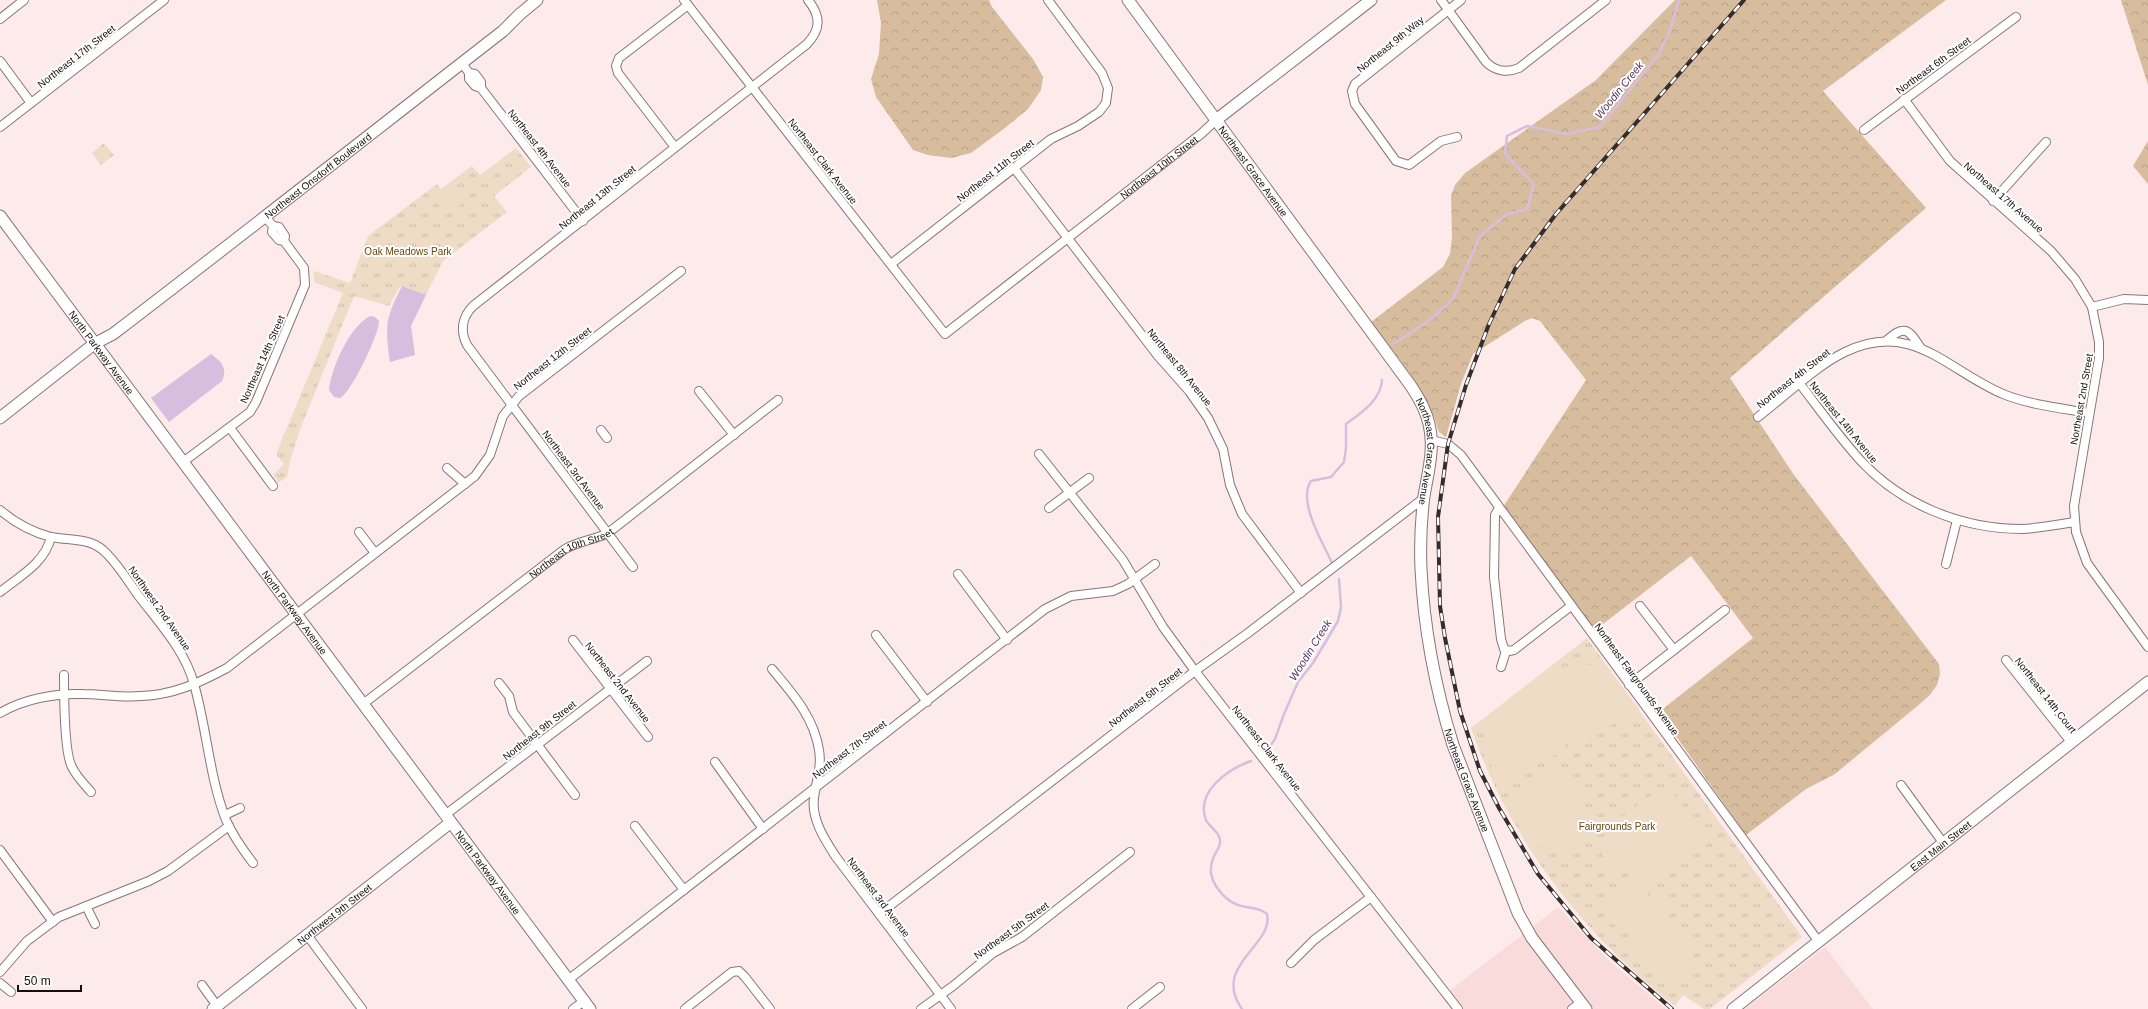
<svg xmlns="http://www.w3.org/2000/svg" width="2148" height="1009" viewBox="0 0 2148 1009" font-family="Helvetica,sans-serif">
  <defs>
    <pattern id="grass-tufts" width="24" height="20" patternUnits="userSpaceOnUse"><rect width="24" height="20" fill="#efdcc6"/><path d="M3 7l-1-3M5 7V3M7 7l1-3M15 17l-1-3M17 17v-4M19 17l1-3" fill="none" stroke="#ccbca9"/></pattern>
    <pattern id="forest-crowns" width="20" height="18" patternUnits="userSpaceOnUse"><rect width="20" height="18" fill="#d7bd9d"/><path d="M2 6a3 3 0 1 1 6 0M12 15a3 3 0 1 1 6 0" fill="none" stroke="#b8a186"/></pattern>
  </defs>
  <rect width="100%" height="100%" fill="#fdebeb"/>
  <path fill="#fadbdb" d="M1558 907 1606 958 1666 1009H1462L1448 992Z
    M1825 947 1873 1009H1745Z"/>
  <path fill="url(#grass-tufts)" d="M104 143 114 155 101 165 92 153Z
    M516 148 531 167 494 196 507 212 443 261 426 295 400 286 389 306 354 296 301 427 290 461 287 477 278 483 273 475 284 464 276 454 343 293 314 282V271L350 283 368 236 437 184 441 189 472 166 480 175Z
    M1587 638 1802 937 1710 1009H1704L1683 995 1675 1006C1582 934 1509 839 1471 728Z"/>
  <path fill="url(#forest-crowns)" d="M877 0H989L992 7 1033 59 1043 77 1041 90 1028 109 1001 131 971 153 951 158 928 155 913 150 876 97 871 79 879 54 881 23Z
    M1675 0H1946L1823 91 1926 208 1730 378 1794 475 1939 664 1940 674 1937 685 1930 695 1921 703 1835 774 1806 789 1746 835 1659 712 1753 638 1691 556 1594 631 1503 507 1586 380 1540 321 1532 318 1525 321 1473 354 1461 384 1446 437 1439 432C1427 389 1397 357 1371 322L1443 267 1450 254 1452 237 1451 196 1455 185 1465 173 1596 80Z
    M2121 0H2148V85Z
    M2148 141V184L2133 166Z"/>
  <path fill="#efdcc6" d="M449 188 461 204 447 215 434 199Z
    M1581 664C1611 663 1623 689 1640 710L1573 745 1566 743 1564 750 1500 785C1491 766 1479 745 1486 724 1490 713 1537 677 1549 672 1559 667 1570 665 1581 664Z
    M1555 767 1566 772 1583 799 1594 836 1574 848 1553 849 1538 846 1527 840 1505 800 1527 782Z
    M1667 785 1710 842 1655 883C1645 870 1627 873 1611 874 1605 865 1600 854 1603 842 1608 821 1649 798 1667 785Z
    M1639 881 1645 886 1648 898 1651 893 1657 897 1655 900 1663 904 1667 909V913L1680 935 1684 936 1690 944 1688 948 1698 971 1678 986 1639 955 1629 941V934L1610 922 1606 908 1610 902 1609 889Z"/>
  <path fill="#d8bede" d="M402 286 426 295 411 326 415 355 390 362C385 326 385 319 402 286Z
    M370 316 375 317 379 321C379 335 351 393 340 398L334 397 329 390C331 369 349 327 370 316Z
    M211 354C221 361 228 368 222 381L169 422 151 398Z"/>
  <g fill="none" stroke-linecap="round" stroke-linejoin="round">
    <path stroke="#d8bede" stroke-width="2.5" d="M1393 344 1430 320 1453 299 1480 236 1507 214 1527 209 1534 184 1505 154 1507 136 1527 126 1566 134 1600 127 1658 55 1669 33 1679 0
      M1332 563C1323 543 1297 501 1311 481L1331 477 1344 462 1346 448V424C1361 413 1381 400 1382 380
      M1269 748 1275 739 1284 714 1298 682 1313 663 1338 621 1341 607 1339 579
      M1242 1009C1211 965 1274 946 1267 914 1253 903 1241 913 1223 895 1211 882 1207 870 1215 854 1218 849 1221 845 1220 840 1220 832 1209 827 1206 820 1195 792 1228 769 1251 761"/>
    <defs>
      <g id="street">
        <path id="s1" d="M684 0 945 334 1201 134 1216 120"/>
        <path d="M1441 0 1486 62C1495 71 1507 73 1519 68L1606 0"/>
        <path d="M0 19 24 0"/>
        <path d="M0 61 31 103"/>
        <path d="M462 63 469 73V79L475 86 481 88 583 221"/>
        <path d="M469 73 475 74 481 82V88"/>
        <path d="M1904 99 1950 161 2051 251 2075 279 2092 307 2099 342V358L2074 506 2076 532 2087 563 2148 647"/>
        <path d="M0 127 164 0"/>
        <path d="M1864 130 2016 17"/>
        <path d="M1457 137 1441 141 1409 165 1396 161 1355 104 1352 91 1355 84 1461 0"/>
        <path d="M674 146 618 73 616 66 619 58 688 5"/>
        <path d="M1014 168 1158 356 1189 391 1208 418 1223 449 1230 485 1242 514 1301 593"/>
        <path d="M1993 201 2046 142"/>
        <path d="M273 226 279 227 285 236 284 241"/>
        <path d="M891 264 1051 139 1078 126 1099 112 1106 103 1108 88 1102 73 1048 0"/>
        <path d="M2092 307 2124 299 2148 300"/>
        <path d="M1886 341C1904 325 1908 328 1920 347"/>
        <path d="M1800 384C1820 410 1839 437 1861 461 1902 505 1962 529 2022 529 2039 528 2056 525 2074 522"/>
        <path d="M699 391 734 435"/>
        <path d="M1758 417C1784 397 1816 366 1845 352 1912 319 1948 371 2003 394 2030 405 2060 408 2089 413"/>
        <path d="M230 428 273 486"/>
        <path d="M601 430 607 438"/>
        <path d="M1431 440 1448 444 1461 455 1819 942"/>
        <path d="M1039 454 1123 560 1163 627 1195 671 1458 1009"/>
        <path d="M183 462 250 412 256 402 305 285 304 268 284 241 279 240 272 232 273 226 266 218"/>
        <path d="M447 468 465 484"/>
        <path d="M1049 508 1089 478"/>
        <path d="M1499 508 1495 515 1494 577 1501 639 1504 649 1509 651 1514 650 1571 606"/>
        <path d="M0 510C15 523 32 532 51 537 71 541 92 537 107 554 119 566 128 581 138 595 159 623 185 650 194 684 207 729 209 776 226 820 233 836 243 850 253 863"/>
        <path d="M359 532 375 553"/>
        <path d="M1946 564 1957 520"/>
        <path d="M633 567 467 345C460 331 462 317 473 306 585 219 695 131 807 44 821 29 821 16 808 0"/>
        <path d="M958 574 1007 640"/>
        <path d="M0 592C20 576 45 563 51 537"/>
        <path d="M1640 606 1674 650"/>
        <path d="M876 635 927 702"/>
        <path d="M573 640 648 737"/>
        <path d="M2006 660 2071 742"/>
        <path d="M1501 667 1506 651"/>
        <path d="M772 669C792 693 814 717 819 750 822 767 816 781 814 798 811 819 825 840 836 857L951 1009"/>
        <path d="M64 675C64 693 64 753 72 767 76 776 84 784 91 792"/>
        <path d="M499 683 509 696 513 712 575 795"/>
        <path d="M1629 685 1725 610"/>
        <path id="s2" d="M363 704 565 549C579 541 594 540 608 533L778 400"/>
        <path d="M0 713C24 699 55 693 83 694 102 694 121 698 141 696 173 695 199 683 227 668L475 476 490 455 503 416 519 396 681 271"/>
        <path d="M715 762 763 829"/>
        <path d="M1901 785 1944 844"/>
        <path d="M225 815 240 808"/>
        <path d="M445 815 647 661"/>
        <path d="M635 826 684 890"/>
        <path d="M0 850 53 922"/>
        <path d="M86 906 95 924"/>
        <path d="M879 914 1195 671 1248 633 1424 498"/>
        <path d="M307 935 362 1009"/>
        <path d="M1291 963 1314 940 1371 897"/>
        <path d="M0 972 27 941 59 917 149 881 168 871 229 826"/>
        <path d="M568 980 1045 609 1071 596 1113 591 1128 584 1155 564"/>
        <path d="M0 983 11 992"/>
        <path d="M202 985 217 1006"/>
        <path d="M573 1009 584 1001"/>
        <path d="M685 1009 732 972 739 971 745 977 770 1009"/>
        <path d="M921 1009 953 986 993 953 1022 937 1130 852"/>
        <path d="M1132 1009 1160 987"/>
        <path d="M1572 1009 1580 1003"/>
      </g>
      <g id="secondary">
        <path id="s3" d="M1128 0 1411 386C1419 398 1426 410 1429 424 1435 447 1428 473 1424 496 1421 520 1420 546 1421 569 1424 630 1435 687 1453 745L1518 913 1532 938 1586 1009"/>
        <path d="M1216 120 1371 0"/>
        <path id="s4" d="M0 216 590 1009"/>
        <path id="s5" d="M0 418 94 344 113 334C244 234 373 132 503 31L520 14 537 0"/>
        <path id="s6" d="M213 1009 450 823"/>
        <path id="s7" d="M1733 1009 2148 682"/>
      </g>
    </defs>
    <use href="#street" stroke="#897576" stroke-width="10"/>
    <use href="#secondary" stroke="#897576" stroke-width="13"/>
    <use href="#street" stroke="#fff" stroke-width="8"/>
    <use href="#secondary" stroke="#fff" stroke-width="11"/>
    <defs>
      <path id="rail" d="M1672 1009 1591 938 1538 874 1499 808 1480 771 1460 711 1445 638 1440 606 1438 517 1448 444 1466 385 1489 324 1515 269 1556 214 1744 0"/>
    </defs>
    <use href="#rail" stroke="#362c2c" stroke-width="4"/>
    <use href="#rail" stroke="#fff" stroke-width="2.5" stroke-dasharray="8" stroke-linecap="butt"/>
  </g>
  <g text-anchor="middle" stroke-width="4" stroke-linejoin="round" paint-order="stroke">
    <g font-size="10" fill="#160e0e" stroke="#fff">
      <text transform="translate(1390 44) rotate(-39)" y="4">Northeast 9th Way</text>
      <text transform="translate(76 56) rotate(-38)" y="4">Northeast 17th Street</text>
      <text transform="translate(1933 65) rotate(-36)" y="4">Northeast 6th Street</text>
      <text transform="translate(540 148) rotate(52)" y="4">Northeast 4th Avenue</text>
      <text transform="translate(823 161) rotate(52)" y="4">Northeast Clark Avenue</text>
      <text dy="4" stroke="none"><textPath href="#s1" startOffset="695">Northeast 10th Street</textPath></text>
      <text transform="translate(995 170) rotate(-38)" y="4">Northeast 11th Street</text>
      <text dy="4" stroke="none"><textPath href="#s3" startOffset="212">Northeast Grace Avenue</textPath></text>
      <text dy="4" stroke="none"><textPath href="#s5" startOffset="400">Northeast Onsdorff Boulevard</textPath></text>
      <text transform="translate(597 197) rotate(-39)" y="4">Northeast 13th Street</text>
      <text transform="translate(2004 197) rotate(41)" y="4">Northeast 17th Avenue</text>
      <text dy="4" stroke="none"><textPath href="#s4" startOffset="170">North Parkway Avenue</textPath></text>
      <text transform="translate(552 358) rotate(-38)" y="4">Northeast 12th Street</text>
      <text transform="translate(262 359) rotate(-66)" y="4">Northeast 14th Street</text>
      <text transform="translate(1180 367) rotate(51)" y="4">Northeast 8th Avenue</text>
      <text transform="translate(1793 378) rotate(-38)" y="4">Northeast 4th Street</text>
      <text transform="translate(2081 399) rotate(-80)" y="4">Northeast 2nd Street</text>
      <text transform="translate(1844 422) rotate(51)" y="4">Northeast 14th Avenue</text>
      <text dy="4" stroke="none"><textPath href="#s3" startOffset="548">Northeast Grace Avenue</textPath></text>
      <text transform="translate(574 470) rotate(53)" y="4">Northeast 3rd Avenue</text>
      <text dy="4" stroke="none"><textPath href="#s2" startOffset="258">Northeast 10th Street</textPath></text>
      <text transform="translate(160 608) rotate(55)" y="4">Northwest 2nd Avenue</text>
      <text dy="4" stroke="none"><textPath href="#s4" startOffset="494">North Parkway Avenue</textPath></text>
      <text transform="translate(1637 679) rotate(54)" y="4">Northeast Fairgrounds Avenue</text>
      <text transform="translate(618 682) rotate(52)" y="4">Northeast 2nd Avenue</text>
      <text transform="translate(2046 695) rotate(52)" y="4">Northeast 14th Court</text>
      <text transform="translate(1145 697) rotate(-38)" y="4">Northeast 6th Street</text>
      <text transform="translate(539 730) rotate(-38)" y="4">Northeast 9th Street</text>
      <text transform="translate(1267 748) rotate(52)" y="4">Northeast Clark Avenue</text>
      <text transform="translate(849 749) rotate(-37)" y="4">Northeast 7th Street</text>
      <text dy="4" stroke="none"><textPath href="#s3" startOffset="884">Northeast Grace Avenue</textPath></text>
      <text dy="4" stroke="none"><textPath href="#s7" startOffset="264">East Main Street</textPath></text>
      <text dy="4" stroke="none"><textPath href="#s4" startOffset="818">North Parkway Avenue</textPath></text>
      <text transform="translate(879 897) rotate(53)" y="4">Northeast 3rd Avenue</text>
      <text dy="4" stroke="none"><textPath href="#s6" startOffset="154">Northwest 9th Street</textPath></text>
      <text transform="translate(1011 930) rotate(-36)" y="4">Northeast 5th Street</text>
    </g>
    <g font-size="10" fill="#68450e" stroke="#fff">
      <text x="408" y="255">Oak Meadows Park</text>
      <text x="1617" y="830">Fairgrounds Park</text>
    </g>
    <g font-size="11" font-style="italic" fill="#54315c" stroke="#fff">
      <text transform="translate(1619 90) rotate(-51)" y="4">Woodin Creek</text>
      <text transform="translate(1310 650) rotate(-58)" y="4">Woodin Creek</text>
    </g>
  </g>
  <path d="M18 985v6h63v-6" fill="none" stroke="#160e0e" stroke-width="2"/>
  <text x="24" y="985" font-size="12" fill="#160e0e" stroke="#ffffff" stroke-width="3" paint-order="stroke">50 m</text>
</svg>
